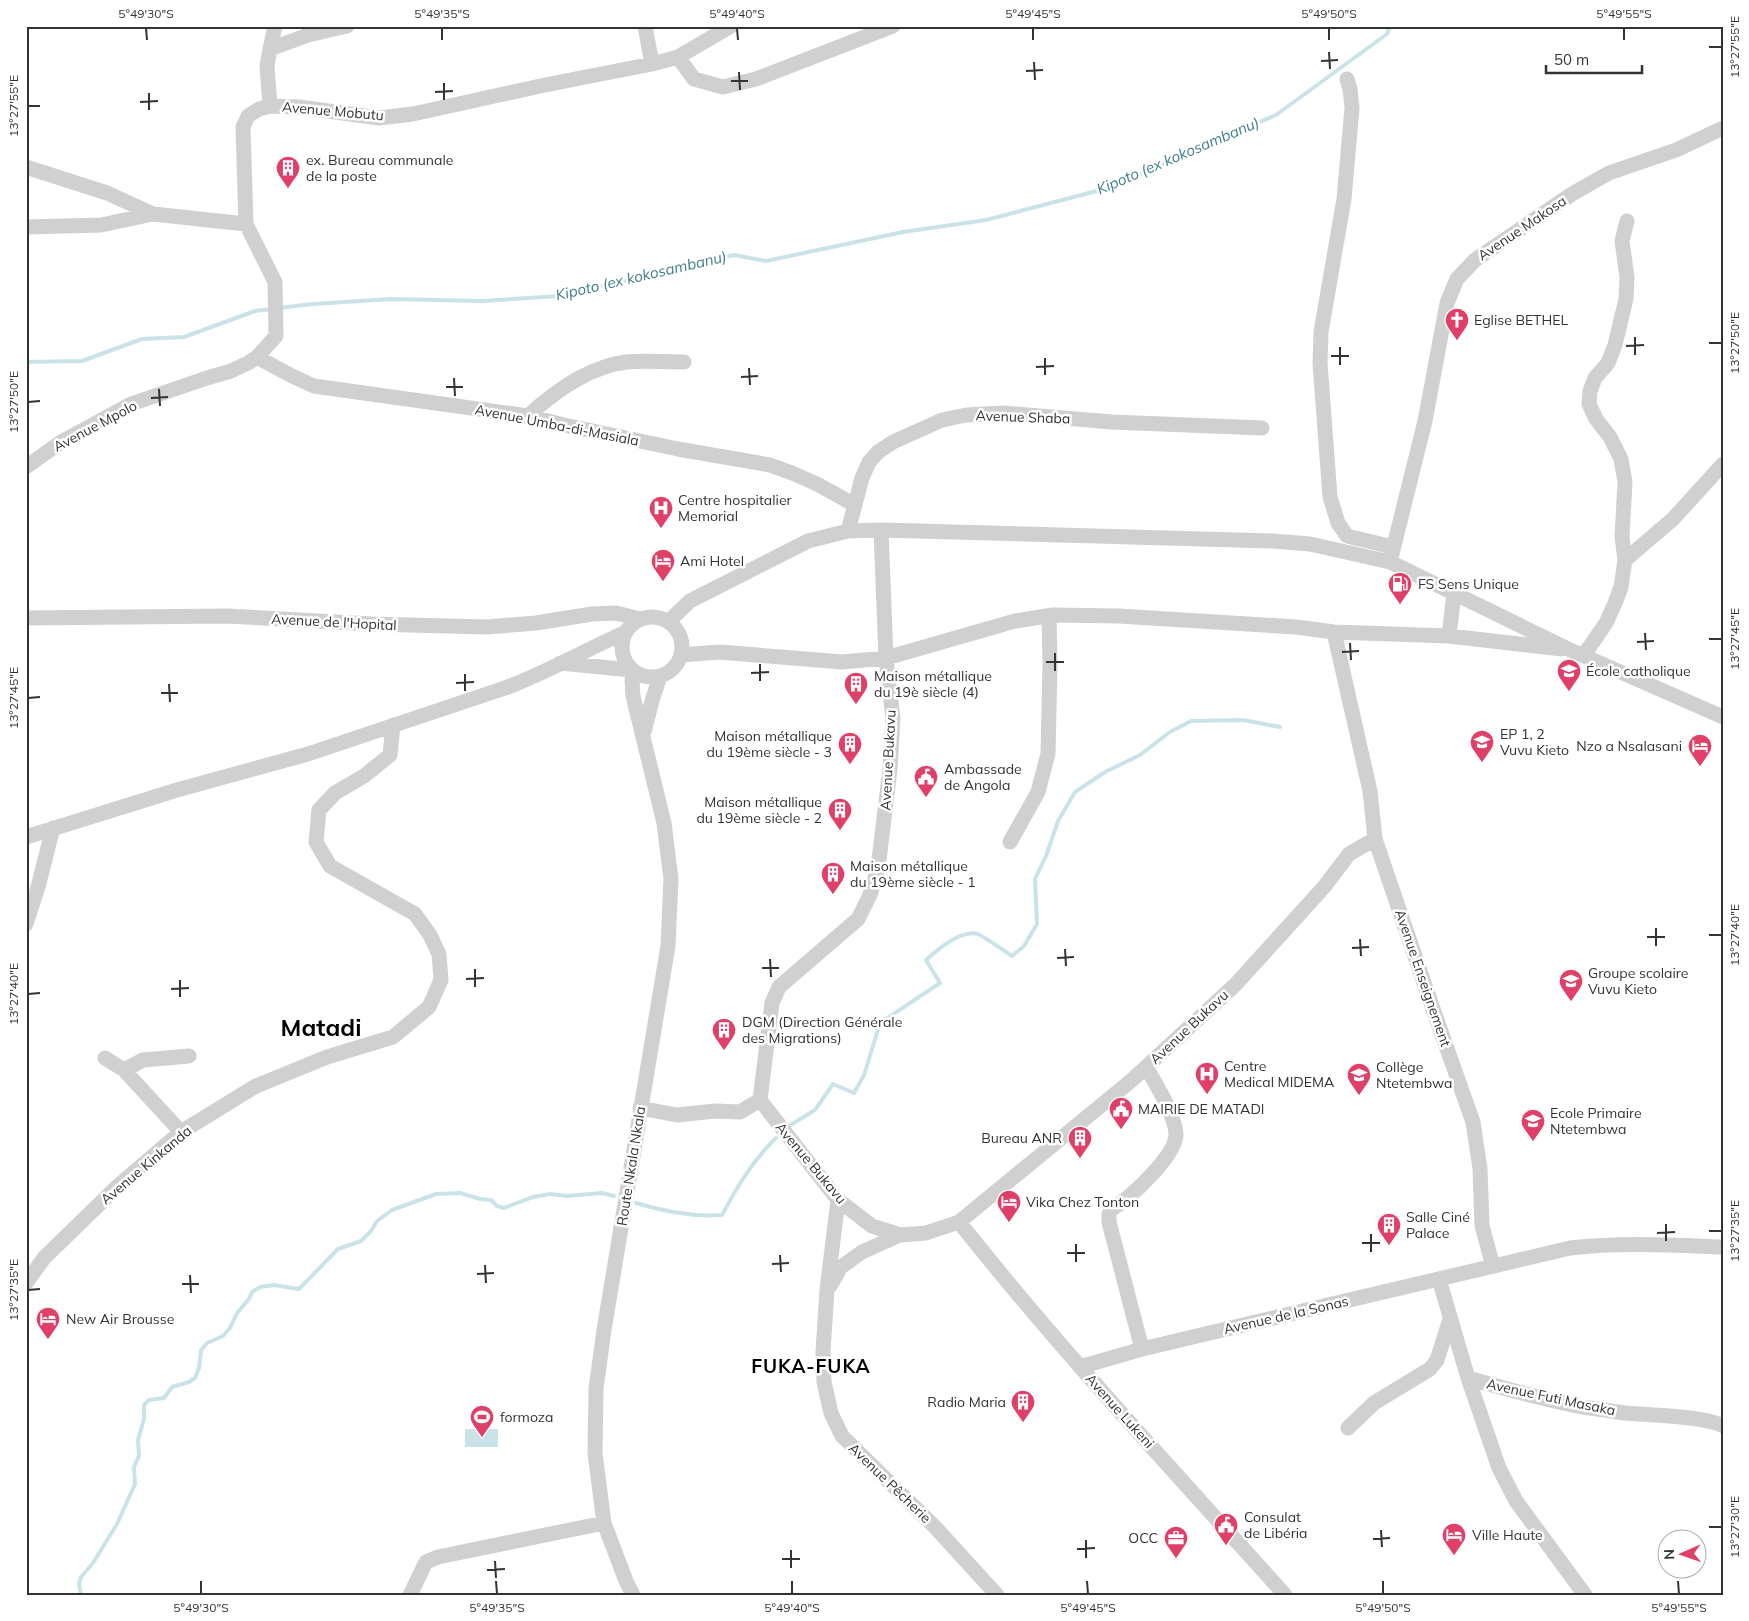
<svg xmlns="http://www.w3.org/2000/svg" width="1749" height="1621" viewBox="0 0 1749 1621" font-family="Mulish,sans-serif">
  <rect width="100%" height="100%" fill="#fff"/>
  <path fill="#cae3e9" d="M465 1429H498V1447H465Z"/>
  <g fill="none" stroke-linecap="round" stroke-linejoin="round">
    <path stroke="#cae3e9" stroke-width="4" d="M278 308 313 304 391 299 482 301 560 296 734 255 766 261 903 232 986 220 1108 188 1276 115 1387 34 1390 26
      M26 362 82 361 142 339 184 337 255 311 271 309
      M789 1126 815 1110 833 1084 854 1093 864 1075 880 1023 940 983 926 960C938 949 961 929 978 934 985 937 1004 951 1012 956L1024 946 1037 924 1035 879 1046 856 1058 821 1075 792 1105 772 1140 755 1170 732 1191 721 1243 720 1280 727
      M636 1203C665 1212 692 1217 722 1215 737 1187 753 1160 776 1138
      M81 1595 79 1584 81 1577 93 1563 117 1524 135 1484 134 1467 139 1456 138 1440 144 1419V1405L149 1400 164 1398 172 1387 189 1382 195 1378 199 1368 201 1350 207 1343 223 1336 230 1328 237 1313 249 1299 252 1292 260 1287 274 1285 299 1289 338 1249 361 1241 371 1231 377 1221 392 1210 436 1194 460 1193 480 1199 491 1200 497 1206 504 1208 533 1197 550 1194 567 1196 602 1193 614 1196"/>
    <path stroke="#d0d0d0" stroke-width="15" d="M645 26 652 64
      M270 49 275 26
      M678 57 694 79 723 87 756 79 893 26
      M1347 79 1350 89 1352 108 1344 199 1321 332 1320 363 1330 497 1338 523 1347 536 1393 547
      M270 106 267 66 270 49 308 35 347 26
      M26 167 107 193 153 214 246 224
      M26 227 101 225 153 214
      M257 357 292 376 314 386 528 416 564 425 678 449 770 465 792 473 817 484 855 505
      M528 416C555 391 588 367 626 362 645 360 665 362 684 362
      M26 467 61 442 131 404 207 378 231 371 248 363 257 357 276 336 275 282 246 224 243 127 248 116 259 109 270 106 299 107 379 118 413 114 545 85 652 64 678 57 731 26
      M881 530 886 658 893 718 890 769 878 868 870 895 858 919 779 987 772 1003 760 1100 838 1200 872 1226 900 1235 926 1233 959 1222 1132 1080 1236 984 1324 887 1349 854 1375 839
      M848 531 862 478 869 462 878 452 893 442 942 420 966 415 1003 413 1112 422 1262 428
      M1625 560 1673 519 1723 464
      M1390 562 1425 421 1447 303 1457 279 1475 260 1572 194 1609 173 1676 150 1723 128
      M622 647a30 30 0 1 1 60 0a30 30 0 1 1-60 0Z
      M26 618 227 616 372 624 487 627 536 623 592 614 616 613 640 619
      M668 622 690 601 808 541 848 531 881 530 1273 541 1310 544 1390 562 1568 649 1723 717
      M1334 632 1370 791 1375 839 1432 1006 1473 1122 1480 1169 1482 1226 1493 1266
      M1449 636 1454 593
      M681 655 720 652 842 662 886 658 1015 621 1053 615 1119 616 1296 627 1334 632 1449 636 1562 649
      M1584 655 1606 623 1615 603 1621 587 1625 560 1622 537 1625 482 1621 459 1610 437 1596 419 1589 404 1590 391 1595 378 1608 363 1615 345 1626 299 1627 277 1622 241 1627 221
      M560 663 631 670
      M644 732 652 701 660 676
      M26 837 177 790 308 754 505 688C546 673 585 650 626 632
      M1010 842 1038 792 1048 754 1050 663 1049 616
      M26 924 38 887 53 828
      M105 1058 124 1070 181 1132
      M124 1070 143 1060 189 1056
      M640 1108 677 1115 715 1111 740 1112 760 1100
      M838 1200 827 1290 823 1351 824 1382 831 1413 842 1436 934 1526 997 1595
      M959 1222C1062 1352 1175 1472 1285 1595
      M1439 1279 1468 1378 1499 1468 1516 1501 1585 1595
      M26 1283 44 1258 118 1186 181 1132 256 1086 327 1057 393 1037 429 1007 441 980 439 954 430 935 415 914 330 866 316 842 319 810 335 793 364 776 390 755 393 725
      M830 1286 841 1267 862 1252 900 1235
      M1142 1349 1109 1222V1214L1112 1209C1130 1198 1176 1156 1176 1134 1175 1115 1156 1084 1146 1067
      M1080 1367 1142 1349 1570 1248C1620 1242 1672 1245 1723 1247
      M1468 1378C1506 1389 1544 1400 1583 1407 1597 1409 1611 1411 1625 1413 1646 1415 1707 1416 1723 1426
      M1348 1428 1374 1403 1430 1369 1437 1360 1450 1319
      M410 1595 426 1562 438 1557 604 1523
      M633 1595 626 1581 604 1523 595 1453 596 1389 604 1330 668 946 671 879 664 823 633 696 632 680 634 672"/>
  </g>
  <path fill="none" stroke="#333" stroke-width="2" d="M146 28 147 40M442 28V40M737 28 738 40M1033 28V40M1329 28V40M1624 28V40M1709 47H1722M1329 52 1330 69M1321 61 1338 60M1034 62 1035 80M1026 71 1043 70M739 72 740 90M731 81H748M444 83V100M435 92 453 91M149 93V110M140 102 158 101M28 106H40M1635 337V355M1709 343H1722M1626 346 1644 345M1340 347V365M1331 356H1349M1045 358V375M1036 367 1054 366M749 368 750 385M741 377 758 376M454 378 455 396M446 387H463M159 389 160 406M151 398 168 397M28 402 40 401M1645 633 1646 650M1709 639H1722M1637 642 1654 641M1350 643 1351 660M1342 652 1359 651M1055 653V671M1046 662H1064M760 664V681M751 673 769 672M465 674V691M456 683 474 682M169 684 170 702M161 693H178M28 698 40 697M1656 928V946M1709 935H1722M1647 937H1665M1360 939 1361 956M1352 948 1369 947M1065 949 1066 966M1057 958 1074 957M770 959 771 977M762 968H779M475 969V987M466 979 484 978M180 980V997M171 989 189 988M28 994 40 993M1666 1224V1241M1709 1231H1722M1657 1233 1675 1232M1371 1234V1252M1362 1243H1380M1076 1244V1262M1067 1253H1085M780 1255 781 1272M772 1264 789 1263M485 1265 486 1283M477 1274 494 1273M190 1275 191 1293M182 1284H199M28 1290 40 1289M1709 1527H1722M1381 1530 1382 1547M1373 1539 1390 1538M1086 1540V1558M1077 1549 1095 1548M791 1550V1568M782 1559H800M495 1561 496 1578M487 1570 505 1569M201 1581V1594M496 1581 497 1594M792 1581V1594M1087 1581 1088 1594M1383 1581V1594M1678 1581 1679 1594"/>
  <defs>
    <symbol id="building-pin" viewBox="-11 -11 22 30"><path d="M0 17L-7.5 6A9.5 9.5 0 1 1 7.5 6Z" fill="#e03f68" stroke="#fff"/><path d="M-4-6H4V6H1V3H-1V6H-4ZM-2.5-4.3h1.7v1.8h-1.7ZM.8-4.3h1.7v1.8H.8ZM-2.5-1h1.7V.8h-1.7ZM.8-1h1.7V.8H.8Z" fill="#fff"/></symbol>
    <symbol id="church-pin" viewBox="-11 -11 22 30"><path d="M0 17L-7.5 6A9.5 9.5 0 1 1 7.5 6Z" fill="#e03f68" stroke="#fff"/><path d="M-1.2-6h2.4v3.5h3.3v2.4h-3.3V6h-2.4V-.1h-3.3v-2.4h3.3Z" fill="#fff"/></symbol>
    <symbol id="hospital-pin" viewBox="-11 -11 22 30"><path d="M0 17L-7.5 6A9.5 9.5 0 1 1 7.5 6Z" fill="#e03f68" stroke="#fff"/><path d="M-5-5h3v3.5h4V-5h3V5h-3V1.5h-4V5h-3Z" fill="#fff"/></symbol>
    <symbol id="hotel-pin" viewBox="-11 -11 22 30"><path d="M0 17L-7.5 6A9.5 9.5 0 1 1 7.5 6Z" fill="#e03f68" stroke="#fff"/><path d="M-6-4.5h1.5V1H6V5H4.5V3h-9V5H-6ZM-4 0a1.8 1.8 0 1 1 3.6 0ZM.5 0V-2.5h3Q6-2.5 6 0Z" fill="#fff"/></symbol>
    <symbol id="fuel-pin" viewBox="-11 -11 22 30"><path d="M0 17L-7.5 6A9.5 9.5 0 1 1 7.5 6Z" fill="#e03f68" stroke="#fff"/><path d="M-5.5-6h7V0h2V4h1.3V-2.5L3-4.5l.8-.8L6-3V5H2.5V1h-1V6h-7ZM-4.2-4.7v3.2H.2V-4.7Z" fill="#fff"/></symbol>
    <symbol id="school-pin" viewBox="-11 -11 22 30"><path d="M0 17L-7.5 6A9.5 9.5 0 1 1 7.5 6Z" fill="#e03f68" stroke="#fff"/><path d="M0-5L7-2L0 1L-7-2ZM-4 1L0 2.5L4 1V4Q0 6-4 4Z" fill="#fff"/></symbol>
    <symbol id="civic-pin" viewBox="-11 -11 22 30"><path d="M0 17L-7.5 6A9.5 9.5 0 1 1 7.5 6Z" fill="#e03f68" stroke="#fff"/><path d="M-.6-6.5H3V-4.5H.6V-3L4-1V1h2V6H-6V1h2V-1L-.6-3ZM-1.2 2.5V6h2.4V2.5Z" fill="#fff"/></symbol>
    <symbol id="stadium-pin" viewBox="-11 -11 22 30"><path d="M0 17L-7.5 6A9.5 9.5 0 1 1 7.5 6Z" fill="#e03f68" stroke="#fff"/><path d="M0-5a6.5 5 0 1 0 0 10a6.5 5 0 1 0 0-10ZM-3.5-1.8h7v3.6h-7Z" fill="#fff"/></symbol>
    <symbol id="office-pin" viewBox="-11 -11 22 30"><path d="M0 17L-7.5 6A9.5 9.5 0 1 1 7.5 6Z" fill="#e03f68" stroke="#fff"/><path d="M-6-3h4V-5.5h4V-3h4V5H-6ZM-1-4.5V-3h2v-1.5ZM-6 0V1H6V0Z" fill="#fff"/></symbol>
  </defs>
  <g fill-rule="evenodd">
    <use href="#building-pin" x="274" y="154" width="28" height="38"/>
    <use href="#church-pin" x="1443" y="306" width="28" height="38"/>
    <use href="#hospital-pin" x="647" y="494" width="28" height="38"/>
    <use href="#hotel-pin" x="649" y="547" width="28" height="38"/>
    <use href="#fuel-pin" x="1386" y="570" width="28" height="38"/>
    <use href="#school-pin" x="1555" y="657" width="28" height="38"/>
    <use href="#building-pin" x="842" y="670" width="28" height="38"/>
    <use href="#school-pin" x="1468" y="728" width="28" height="38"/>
    <use href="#building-pin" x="836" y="730" width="28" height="38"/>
    <use href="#hotel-pin" x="1686" y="732" width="28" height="38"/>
    <use href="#civic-pin" x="912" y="763" width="28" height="38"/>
    <use href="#building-pin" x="826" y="796" width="28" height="38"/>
    <use href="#building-pin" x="819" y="860" width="28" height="38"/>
    <use href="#school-pin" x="1557" y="967" width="28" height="38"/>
    <use href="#building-pin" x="710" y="1016" width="28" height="38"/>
    <use href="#hospital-pin" x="1193" y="1060" width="28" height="38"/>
    <use href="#school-pin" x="1345" y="1061" width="28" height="38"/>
    <use href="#civic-pin" x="1107" y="1095" width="28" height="38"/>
    <use href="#school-pin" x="1519" y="1107" width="28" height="38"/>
    <use href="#building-pin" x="1066" y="1124" width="28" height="38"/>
    <use href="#hotel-pin" x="995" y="1188" width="28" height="38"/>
    <use href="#building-pin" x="1375" y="1211" width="28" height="38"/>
    <use href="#hotel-pin" x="34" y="1305" width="28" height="38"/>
    <use href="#building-pin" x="1009" y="1388" width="28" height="38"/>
    <use href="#stadium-pin" x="468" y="1403" width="28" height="38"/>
    <use href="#civic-pin" x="1212" y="1511" width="28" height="38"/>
    <use href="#hotel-pin" x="1440" y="1521" width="28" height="38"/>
    <use href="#office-pin" x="1162" y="1524" width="28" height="38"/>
  </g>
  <g text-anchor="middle" stroke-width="5" stroke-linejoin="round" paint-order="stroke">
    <g font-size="14" fill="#333" stroke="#fff">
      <text transform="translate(333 111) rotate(5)" y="5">Avenue Mobutu</text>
      <text transform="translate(1522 228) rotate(-34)" y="5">Avenue Makosa</text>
      <text transform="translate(1023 417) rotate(2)" y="5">Avenue Shaba</text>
      <text transform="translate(557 425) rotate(11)" y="5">Avenue Umba-di-Masiala</text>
      <text transform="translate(95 426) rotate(-28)" y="5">Avenue Mpolo</text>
      <text transform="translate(334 622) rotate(3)" y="5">Avenue de l'Hopital</text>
      <text transform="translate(888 760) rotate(-87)" y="5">Avenue Bukavu</text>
      <text transform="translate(1423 978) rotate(71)" y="5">Avenue Enseignement</text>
      <text transform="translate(1189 1027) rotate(-43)" y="5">Avenue Bukavu</text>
      <text transform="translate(811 1163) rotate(50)" y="5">Avenue Bukavu</text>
      <text transform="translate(146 1165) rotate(-40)" y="5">Avenue Kinkanda</text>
      <text transform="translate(631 1166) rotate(-81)" y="5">Route Nkala Nkala</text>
      <text transform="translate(1286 1315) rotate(-13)" y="5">Avenue de la Sonas</text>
      <text transform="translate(1551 1397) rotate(12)" y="5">Avenue Futi Masaka</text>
      <text transform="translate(1120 1411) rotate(48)" y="5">Avenue Lukeni</text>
      <text transform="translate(890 1483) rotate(44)" y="5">Avenue Pêcherie</text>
    </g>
    <g font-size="14" fill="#333" stroke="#fff" text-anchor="start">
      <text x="306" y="165">ex. Bureau communale<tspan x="306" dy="16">de la poste</tspan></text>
      <text x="1474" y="325">Eglise BETHEL</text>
      <text x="678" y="505">Centre hospitalier<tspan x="678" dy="16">Memorial</tspan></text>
      <text x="680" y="566">Ami Hotel</text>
      <text x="1418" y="589">FS Sens Unique</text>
      <text x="1586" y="676">École catholique</text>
      <text x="874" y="681">Maison métallique<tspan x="874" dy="16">du 19è siècle (4)</tspan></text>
      <text x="1500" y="739">EP 1, 2<tspan x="1500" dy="16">Vuvu Kieto</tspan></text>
      <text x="832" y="741" text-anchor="end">Maison métallique<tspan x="832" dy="16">du 19ème siècle - 3</tspan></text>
      <text x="1682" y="751" text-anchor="end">Nzo a Nsalasani</text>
      <text x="944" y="774">Ambassade<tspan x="944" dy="16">de Angola</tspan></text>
      <text x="822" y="807" text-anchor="end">Maison métallique<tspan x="822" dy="16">du 19ème siècle - 2</tspan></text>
      <text x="850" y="871">Maison métallique<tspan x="850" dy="16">du 19ème siècle - 1</tspan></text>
      <text x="1588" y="978">Groupe scolaire<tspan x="1588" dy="16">Vuvu Kieto</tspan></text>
      <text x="742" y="1027">DGM (Direction Générale<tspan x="742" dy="16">des Migrations)</tspan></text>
      <text x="1224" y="1071">Centre<tspan x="1224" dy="16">Medical MIDEMA</tspan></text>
      <text x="1376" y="1072">Collège<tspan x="1376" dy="16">Ntetembwa</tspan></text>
      <text x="1138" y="1114">MAIRIE DE MATADI</text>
      <text x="1550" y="1118">Ecole Primaire<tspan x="1550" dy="16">Ntetembwa</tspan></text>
      <text x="1062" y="1143" text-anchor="end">Bureau ANR</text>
      <text x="1026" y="1207">Vika Chez Tonton</text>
      <text x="1406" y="1222">Salle Ciné<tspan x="1406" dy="16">Palace</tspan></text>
      <text x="66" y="1324">New Air Brousse</text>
      <text x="1006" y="1407" text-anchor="end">Radio Maria</text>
      <text x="500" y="1422">formoza</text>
      <text x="1244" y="1522">Consulat<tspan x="1244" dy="16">de Libéria</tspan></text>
      <text x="1472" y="1540">Ville Haute</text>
      <text x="1158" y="1543" text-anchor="end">OCC</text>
    </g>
    <g font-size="15" font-style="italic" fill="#407d8d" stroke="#fff">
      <text transform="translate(1178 156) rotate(-23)" y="5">Kipoto (ex kokosambanu)</text>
      <text transform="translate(641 276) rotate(-13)" y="5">Kipoto (ex kokosambanu)</text>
    </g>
    <g font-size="19" font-weight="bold" letter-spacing="1" fill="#000" stroke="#fff">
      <text x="811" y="1373">FUKA-FUKA</text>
    </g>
    <g font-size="24" font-weight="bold" fill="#000" stroke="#fff">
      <text x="321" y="1036">Matadi</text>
    </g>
  </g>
  <rect width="1749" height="1621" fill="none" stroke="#ffffff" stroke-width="55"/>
  <g transform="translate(1682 1554) rotate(268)"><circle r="24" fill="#ffffff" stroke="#adadad"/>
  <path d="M0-4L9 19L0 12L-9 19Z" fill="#e03f68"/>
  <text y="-8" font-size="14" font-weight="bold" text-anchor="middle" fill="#333333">N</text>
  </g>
  <path d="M1546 65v8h96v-8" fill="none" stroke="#333333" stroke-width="2.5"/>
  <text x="1554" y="65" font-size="15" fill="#333333" stroke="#ffffff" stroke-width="4" paint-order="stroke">50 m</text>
  <rect x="28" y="28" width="1694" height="1566" fill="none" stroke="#333" stroke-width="2"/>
  <g font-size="12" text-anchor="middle" fill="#333">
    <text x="146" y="18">5°49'30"S</text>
    <text x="442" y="18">5°49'35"S</text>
    <text x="737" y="18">5°49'40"S</text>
    <text x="1033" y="18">5°49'45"S</text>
    <text x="1329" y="18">5°49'50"S</text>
    <text x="1624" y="18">5°49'55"S</text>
    <text transform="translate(1735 47) rotate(-90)" y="4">13°27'55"E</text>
    <text transform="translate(14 106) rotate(-90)" y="4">13°27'55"E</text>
    <text transform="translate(1735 343) rotate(-90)" y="4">13°27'50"E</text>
    <text transform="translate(14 402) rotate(-90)" y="4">13°27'50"E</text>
    <text transform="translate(1735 639) rotate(-90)" y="4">13°27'45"E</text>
    <text transform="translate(14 698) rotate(-90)" y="4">13°27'45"E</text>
    <text transform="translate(1735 935) rotate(-90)" y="4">13°27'40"E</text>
    <text transform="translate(14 994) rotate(-90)" y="4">13°27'40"E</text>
    <text transform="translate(1735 1231) rotate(-90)" y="4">13°27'35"E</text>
    <text transform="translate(14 1290) rotate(-90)" y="4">13°27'35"E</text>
    <text transform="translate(1735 1527) rotate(-90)" y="4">13°27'30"E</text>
    <text x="201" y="1612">5°49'30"S</text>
    <text x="497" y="1612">5°49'35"S</text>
    <text x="792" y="1612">5°49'40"S</text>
    <text x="1088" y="1612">5°49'45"S</text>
    <text x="1383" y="1612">5°49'50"S</text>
    <text x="1679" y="1612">5°49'55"S</text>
  </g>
</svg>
